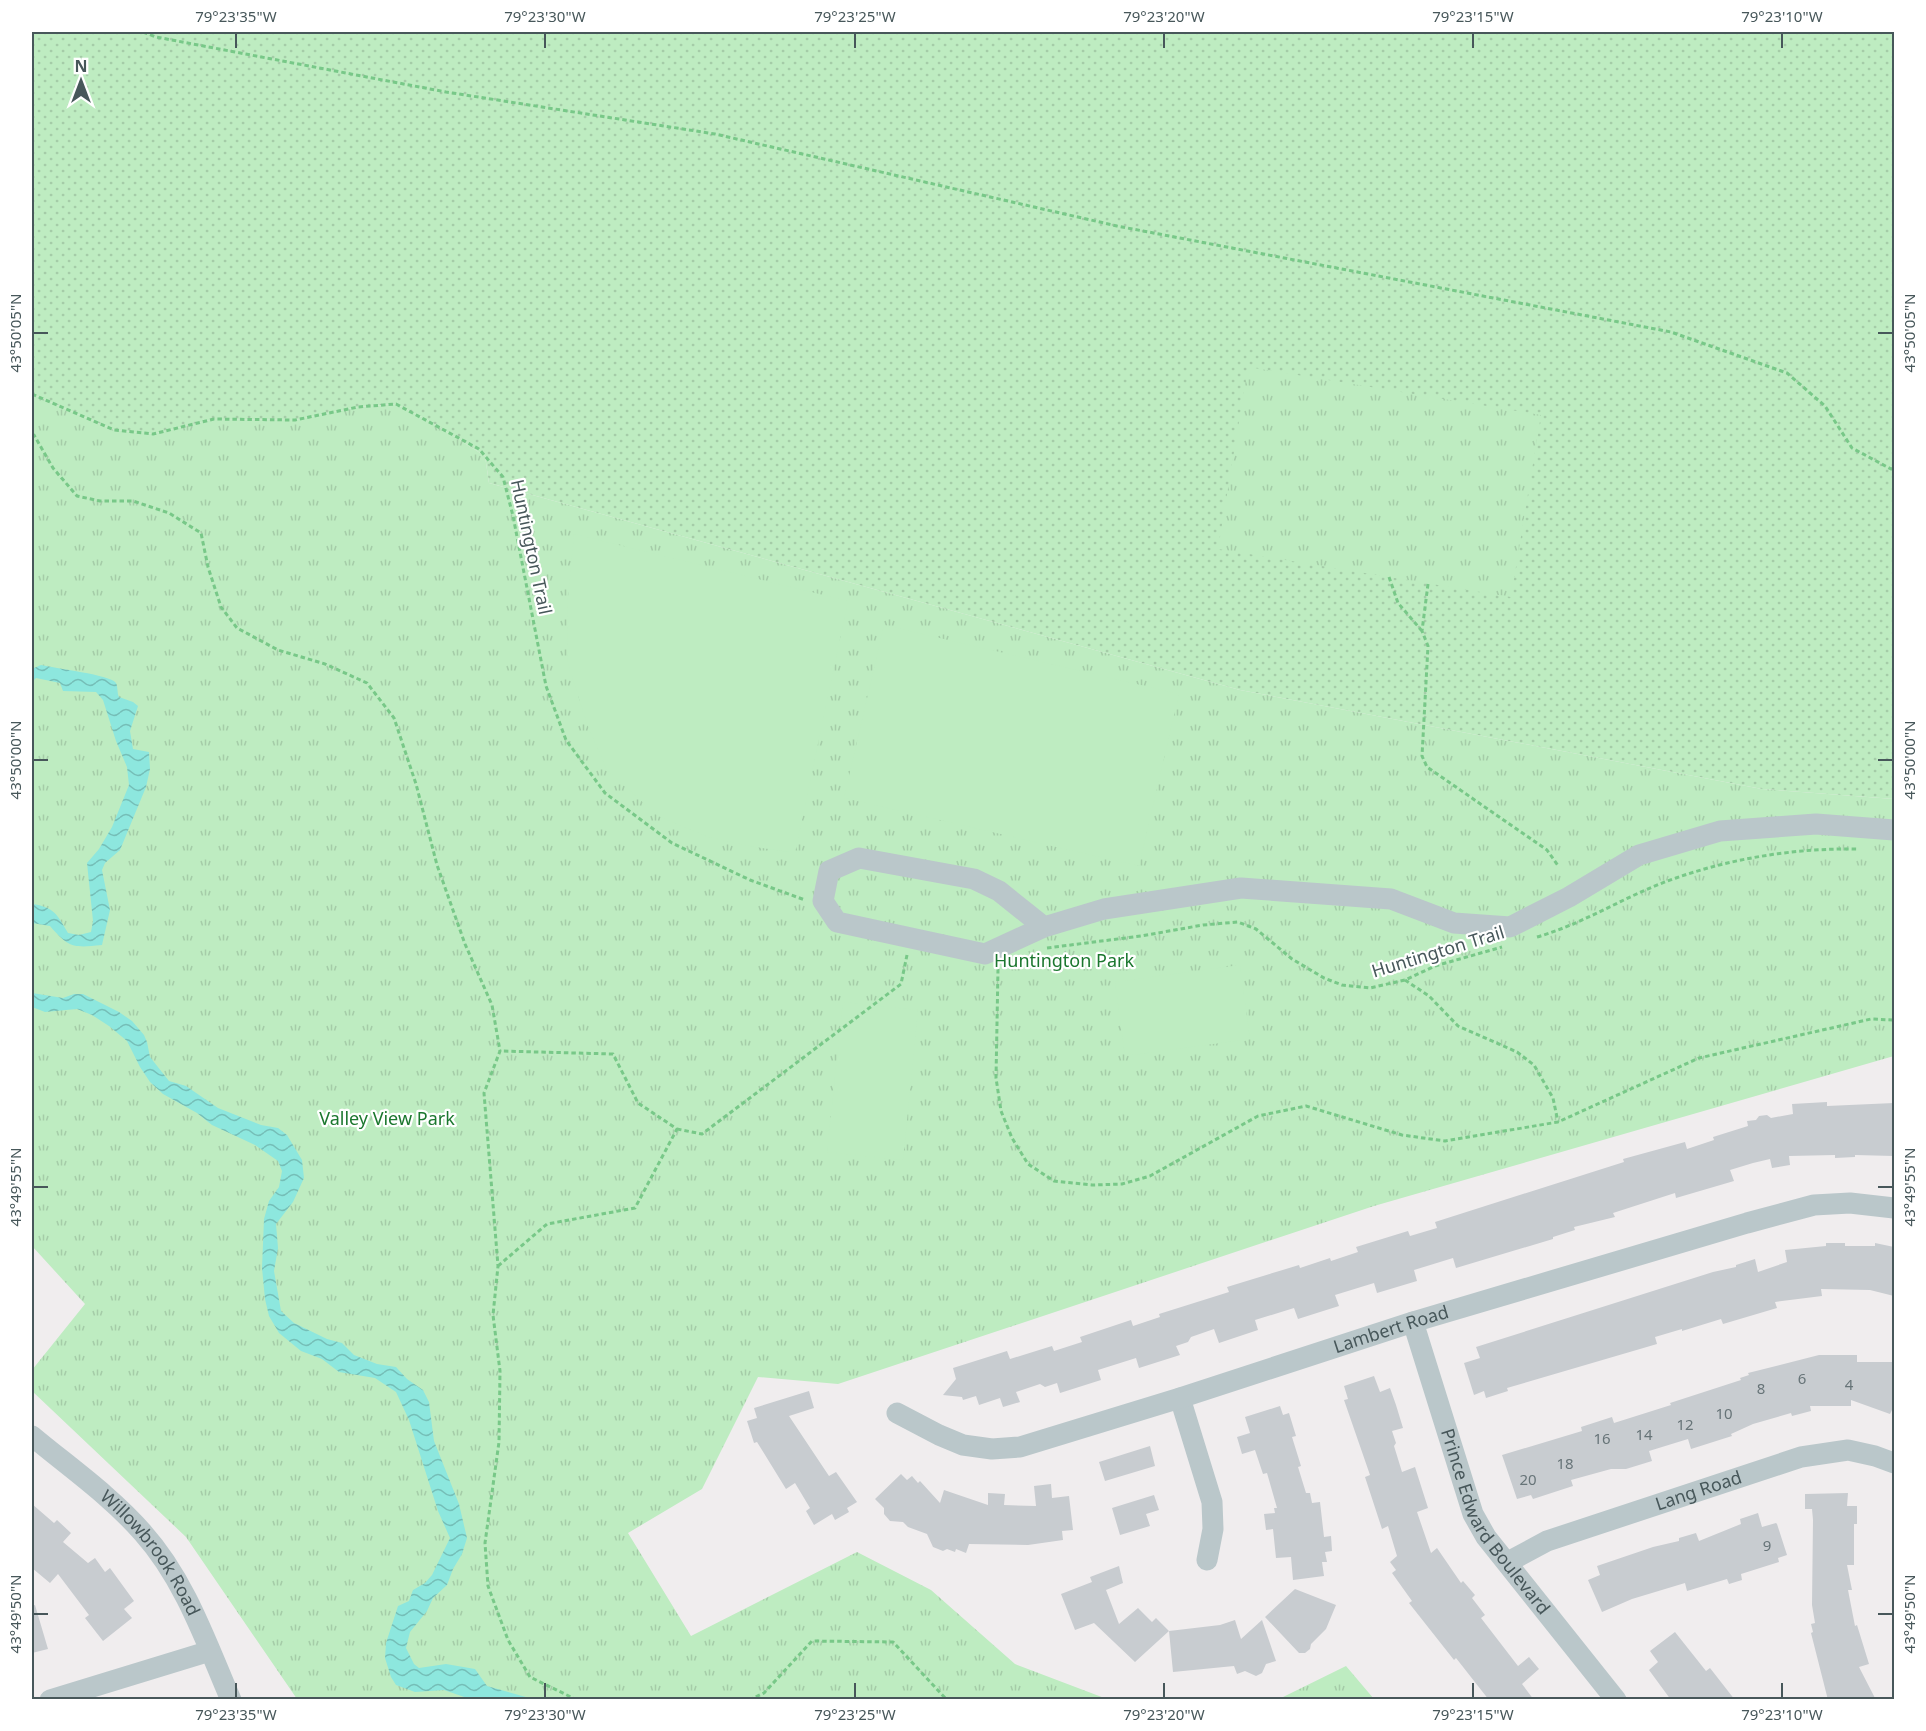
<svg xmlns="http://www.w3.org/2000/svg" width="1926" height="1731" viewBox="0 0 1926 1731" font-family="'Noto Sans',sans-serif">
  <defs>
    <pattern id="grass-dots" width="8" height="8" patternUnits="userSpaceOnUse" patternTransform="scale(1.5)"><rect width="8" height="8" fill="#beecc1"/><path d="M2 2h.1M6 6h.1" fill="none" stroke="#a5cca8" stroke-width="1.8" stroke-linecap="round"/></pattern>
    <pattern id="park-tufts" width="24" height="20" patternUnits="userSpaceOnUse" patternTransform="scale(1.5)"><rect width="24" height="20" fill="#beecc1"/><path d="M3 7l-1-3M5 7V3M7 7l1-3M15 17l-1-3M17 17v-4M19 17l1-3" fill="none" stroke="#a5cca8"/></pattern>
    <pattern id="water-waves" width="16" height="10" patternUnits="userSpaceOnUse" patternTransform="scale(1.5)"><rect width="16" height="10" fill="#8de7de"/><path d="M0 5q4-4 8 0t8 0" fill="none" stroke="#75beb7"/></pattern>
  </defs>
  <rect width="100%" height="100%" fill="#f0edee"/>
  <path fill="url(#grass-dots)" d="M32 32H1894V799L1762 789 1240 690 489 483 485 456 428 420 396 404 358 407 295 420 214 419 153 434 114 430 32 394Z"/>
  <path fill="url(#park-tufts)" d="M1248 367 1541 415 1511 597 1218 549Z
    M32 394 114 430 153 434 214 419 295 420 358 407 396 404 428 420 485 456 489 483 1240 690 1762 789 1894 799V1056L1374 1206 838 1384 758 1377 702 1489 628 1533 691 1636 857 1552 931 1590 1015 1664 1107 1699H297L186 1537 32 1391V1370L85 1304 32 1246Z
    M1346 1666 1374 1699H1279Z"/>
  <path fill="#beecc1" d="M574 534 848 601 795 853 755 847 708 837 658 816 607 770 587 724 568 664 567 608Z
    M884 625 1179 694 1139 866 844 798Z
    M1240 965 1250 1039 1125 1056 1115 982Z
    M843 1002 918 1010 903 1160 827 1152Z"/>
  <path fill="url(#water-waves)" d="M41 665C53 668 112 675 116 683 118 687 117 693 119 697L133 702 138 706 130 731 133 749 149 752 150 769 146 787 120 850 105 863 102 870 110 910 102 945C73 948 69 948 50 926L32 923V904C54 907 57 914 68 933L79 935 91 932 93 921 87 863 99 849 112 827 129 785 127 767 116 741 103 700 96 692 63 691 60 683 36 678 32 682V669Z
    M32 993 63 998 74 994H83L119 1012 132 1021 144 1035 147 1042 150 1057 169 1081 186 1086 218 1108 261 1125 278 1128 287 1135 302 1160 304 1178 293 1202 276 1224 278 1248 274 1271 281 1311 294 1323 327 1339 342 1343 354 1355 377 1364 396 1367 407 1379 423 1390 429 1402 434 1441 459 1504 467 1538 462 1554 453 1569 447 1585 433 1598 427 1611 410 1632 406 1648 414 1664 419 1668 446 1664 475 1669 487 1686 533 1699H470L444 1690 415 1692 396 1685 391 1677 385 1658 386 1643 398 1606 409 1601 413 1590 425 1583 432 1575 450 1538 438 1511 409 1420 396 1392 375 1378 339 1372 322 1359 301 1351 279 1333 269 1316 265 1299 262 1268 264 1219 269 1201 279 1187 282 1171 278 1161 255 1145 212 1125 197 1113 163 1094 150 1082 140 1067 127 1041 109 1026 92 1015 77 1009 45 1012 32 1007Z"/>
  <path fill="#c8ccd0" d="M1827 1102V1106L1894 1103V1156L1855 1155V1157L1835 1158V1155L1789 1156 1790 1165 1772 1168 1770 1159 1753 1163 1730 1170 1734 1181 1676 1198 1675 1193 1613 1213 1615 1217 1574 1227 1575 1230 1553 1237V1239L1456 1268 1453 1258 1414 1270 1417 1281 1377 1293 1374 1283 1335 1295 1339 1306 1320 1312 1298 1319 1294 1308 1255 1320 1258 1330 1219 1343 1214 1329 1191 1337 1188 1342 1176 1346 1180 1355 1139 1368 1136 1358 1098 1370 1101 1380 1060 1393 1057 1383 1045 1387 1040 1384 1016 1392 1020 1402 1003 1407 1000 1398 979 1405 976 1396 963 1400 962 1397 943 1395 956 1379 953 1368 1007 1351 1010 1359 1052 1346 1054 1351 1082 1342 1080 1337 1131 1320 1133 1326 1160 1317 1159 1314 1229 1292 1227 1287 1299 1265 1300 1268 1330 1258 1331 1261 1358 1252 1356 1247 1408 1231 1410 1236 1437 1228 1435 1222 1624 1162 1623 1159 1685 1142 1687 1149 1714 1140 1713 1137 1748 1126 1747 1121 1756 1120 1759 1116 1767 1115 1771 1118 1793 1114 1792 1104Z
    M1826 1243H1845V1246H1875V1243L1894 1247V1296L1870 1290 1821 1289 1822 1296 1775 1302 1777 1308 1723 1324 1721 1319 1682 1331V1329L1655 1337 1657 1344 1507 1388 1508 1391 1486 1398 1484 1391 1474 1395 1464 1363 1480 1358 1476 1347 1713 1272 1736 1267V1265L1755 1259 1758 1272 1787 1262 1785 1250 1826 1246Z
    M1819 1355H1857V1362H1894V1411L1892 1410 1890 1414 1851 1400V1406H1810L1811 1411 1792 1416 1791 1413 1753 1424 1731 1434 1732 1436 1691 1449 1688 1439 1649 1451 1652 1461 1626 1469H1611L1571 1480 1573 1486 1533 1499 1531 1495 1517 1499 1502 1455 1582 1431 1581 1427 1612 1417 1614 1423 1671 1405 1670 1403 1741 1380 1740 1378 1749 1375 1748 1373Z
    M1374 1376 1380 1392 1390 1388 1396 1405 1403 1428 1392 1431 1396 1443 1394 1446 1402 1472 1415 1467 1428 1508 1417 1512 1431 1553 1437 1548 1461 1583 1463 1581 1475 1595 1472 1598 1485 1615 1481 1618 1518 1666 1529 1657 1539 1669 1522 1684 1534 1700H1489L1456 1658 1454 1660 1409 1603 1412 1601 1392 1573 1396 1570 1390 1562 1397 1556 1388 1526 1382 1529 1365 1477 1370 1475 1344 1400 1348 1399 1344 1386Z
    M809 1391 814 1408 789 1416 829 1476 836 1472 857 1502 847 1508 849 1512 835 1520 832 1514 814 1525 806 1511 810 1508 795 1483 786 1489 757 1442 754 1443 747 1421 757 1418 754 1408Z
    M1280 1406 1283 1415 1289 1413 1296 1436 1292 1437 1301 1466 1298 1467 1306 1493H1310L1312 1503 1320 1502 1324 1537 1331 1536 1332 1551 1325 1552 1327 1562H1322L1324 1576 1293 1580 1291 1557 1276 1558 1273 1529 1266 1530 1264 1514 1275 1513 1274 1508H1277L1267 1473 1263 1474 1255 1450 1242 1454 1237 1437 1250 1433 1245 1417Z
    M1150 1446 1155 1466 1105 1481 1099 1462Z
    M901 1474 907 1480 912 1476 918 1483 920 1481 940 1503 944 1490 988 1505V1493L1005 1494 1004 1505 1036 1506 1034 1486 1051 1484 1052 1498 1069 1496 1073 1530 1062 1531 1063 1540 1028 1545 969 1544 966 1553 956 1549 955 1552 947 1549 943 1551 933 1547 927 1534 908 1527 903 1522 890 1521 884 1514V1508L875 1499Z
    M1848 1493 1847 1506H1857V1524H1854V1565H1847L1852 1590H1848L1855 1626 1857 1625 1869 1664 1859 1667 1876 1700H1828L1811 1633 1813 1632 1811 1624 1815 1623 1812 1605 1813 1520 1812 1509H1805V1494Z
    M1154 1495 1159 1510 1146 1514 1150 1526 1120 1535 1112 1508Z
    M32 1504 54 1523 57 1520 71 1533 63 1542 88 1563 95 1558 105 1572 110 1568 134 1601 124 1609 132 1618 103 1641 85 1618 89 1615 58 1574 50 1583 32 1568Z
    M1758 1513 1762 1527 1776 1523 1777 1524 1787 1555 1778 1558 1779 1562 1741 1574 1742 1580 1729 1584 1727 1579 1687 1591 1685 1583 1632 1599 1602 1612 1588 1580 1600 1575 1597 1566 1653 1547 1679 1541V1538L1696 1533 1699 1541 1741 1524 1740 1519Z
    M1119 1566 1123 1583 1106 1590 1119 1624 1138 1608 1152 1622 1156 1618 1169 1631 1220 1625 1235 1620 1241 1639 1262 1620 1276 1661 1266 1664 1262 1673 1256 1676 1245 1671 1237 1674 1234 1666 1173 1672 1169 1631 1135 1662 1094 1623 1075 1630 1061 1594 1092 1582 1090 1577Z
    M1295 1589 1336 1605 1326 1629 1311 1644 1310 1649 1305 1653H1299L1265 1617Z
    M35 1605 48 1649 32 1653V1606Z
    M1675 1632 1706 1671 1710 1668 1735 1700H1671L1649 1670 1658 1662 1650 1651Z"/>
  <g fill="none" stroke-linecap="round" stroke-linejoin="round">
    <path stroke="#78c888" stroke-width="3" stroke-dasharray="4.5 3" stroke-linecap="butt" d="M143 32 156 37 446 92 715 134 1117 226 1671 332 1787 373 1825 406 1852 448 1891 469 1894 468
      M32 394 114 430 153 434 214 419 295 420 358 407 396 404 479 449 503 477 513 516 546 686 566 740 605 793 672 843 750 880 805 900
      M32 435H34L53 468 77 496 100 501H133L169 513 201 533 208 567 221 607 237 628 278 650 325 664 367 683 394 718 416 784 437 865 465 944 492 1005 500 1051 484 1093 498 1266 493 1315 500 1371 499 1442 485 1543 488 1586 508 1640 530 1677 577 1700
      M1389 577 1398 603 1422 631
      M1428 584 1422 631 1428 646 1422 756 1427 767 1547 850 1559 867
      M1537 937C1586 923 1628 894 1676 878 1733 858 1796 848 1857 849
      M1047 948 1141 936 1203 925 1238 922 1256 929 1292 959 1324 978 1342 985 1370 988 1405 980 1435 966 1502 947
      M998 969 996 1078 1001 1111 1012 1138 1028 1164 1054 1181 1092 1185 1122 1184 1150 1176 1258 1116 1306 1106 1402 1135 1445 1141 1558 1122 1699 1058 1871 1019 1894 1020
      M1405 980 1429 996 1458 1026 1517 1052 1534 1065 1553 1098 1558 1122
      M677 1129 702 1134 901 984 907 955
      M498 1266 547 1224 635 1208 677 1129 638 1103 613 1054 500 1051
      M749 1700 764 1693 812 1641 893 1642 947 1700"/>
    <g stroke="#bac7ca" stroke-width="21">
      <path d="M1044 927 999 891 974 879 859 858 829 871 823 901 837 922 985 954 1044 927 1104 909 1241 888 1391 899 1454 923 1510 927 1569 897 1639 855 1720 831 1816 824 1894 830"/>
      <path id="s1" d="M1413 1322 1473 1514 1486 1537 1616 1700"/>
      <path d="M1180 1398 1212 1502 1213 1529 1207 1560"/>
      <path id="s2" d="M897 1413 939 1435 963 1445 992 1449 1020 1447 1180 1398 1413 1322 1747 1223 1814 1205 1850 1203 1894 1208"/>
      <path id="s3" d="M32 1436C69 1467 111 1496 143 1533 185 1580 206 1642 231 1700"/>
      <path id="s4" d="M1508 1562 1547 1541 1801 1457 1848 1450 1875 1456 1894 1463"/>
      <path d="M50 1700 210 1651"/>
    </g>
  </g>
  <path fill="none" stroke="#47575a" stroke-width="2" d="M236 33V48M545 33V48M855 33V48M1164 33V48M1473 33V48M1782 33V48M33 333H48M1878 333H1893M33 760H48M1878 760H1893M33 1187H48M1878 1187H1893M33 1614H48M1878 1614H1893M236 1683V1698M545 1683V1698M855 1683V1698M1164 1683V1698M1473 1683V1698M1782 1683V1698"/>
  <g text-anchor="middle" stroke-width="4.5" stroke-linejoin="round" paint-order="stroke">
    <g font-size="15" fill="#677478">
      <text x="1802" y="1384">6</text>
      <text x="1849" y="1390">4</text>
      <text x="1761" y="1394">8</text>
      <text x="1724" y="1419">10</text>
      <text x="1685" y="1430">12</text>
      <text x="1644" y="1440">14</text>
      <text x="1602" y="1444">16</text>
      <text x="1565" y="1469">18</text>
      <text x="1528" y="1485">20</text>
      <text x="1767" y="1551">9</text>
    </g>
    <g font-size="18" fill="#47575a" stroke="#fff">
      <text transform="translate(531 547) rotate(78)" y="6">Huntington Trail</text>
      <text transform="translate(1438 952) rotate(-17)" y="6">Huntington Trail</text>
      <text dy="6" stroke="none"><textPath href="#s2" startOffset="520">Lambert Road</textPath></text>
      <text dy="6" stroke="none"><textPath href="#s4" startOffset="204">Lang Road</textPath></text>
      <text dy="6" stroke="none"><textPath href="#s1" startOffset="218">Prince Edward Boulevard</textPath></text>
      <text dy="6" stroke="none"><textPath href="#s3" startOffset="168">Willowbrook Road</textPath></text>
    </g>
    <g font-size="18" fill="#1b772e" stroke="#fff">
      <text x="1064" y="967">Huntington Park</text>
      <text x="387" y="1125">Valley View Park</text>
    </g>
  </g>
  <rect width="1926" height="1731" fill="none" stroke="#ffffff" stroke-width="66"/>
  <g transform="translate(81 81)" stroke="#ffffff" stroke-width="4.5" paint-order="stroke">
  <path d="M0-4.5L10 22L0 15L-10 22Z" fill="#47575a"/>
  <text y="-9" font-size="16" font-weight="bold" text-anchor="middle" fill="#47575a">N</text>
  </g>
  <rect x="33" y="33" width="1860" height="1665" fill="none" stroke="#47575a" stroke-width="2"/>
  <g font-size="15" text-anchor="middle" fill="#47575a">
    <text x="236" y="22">79°23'35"W</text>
    <text x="545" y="22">79°23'30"W</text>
    <text x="855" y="22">79°23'25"W</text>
    <text x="1164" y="22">79°23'20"W</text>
    <text x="1473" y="22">79°23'15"W</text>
    <text x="1782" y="22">79°23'10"W</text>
    <text transform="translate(16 333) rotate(-90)" y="5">43°50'05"N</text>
    <text transform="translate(1910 333) rotate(-90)" y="5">43°50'05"N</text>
    <text transform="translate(16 760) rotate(-90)" y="5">43°50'00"N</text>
    <text transform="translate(1910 760) rotate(-90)" y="5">43°50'00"N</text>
    <text transform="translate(16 1187) rotate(-90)" y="5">43°49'55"N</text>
    <text transform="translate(1910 1187) rotate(-90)" y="5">43°49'55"N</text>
    <text transform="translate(16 1614) rotate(-90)" y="5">43°49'50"N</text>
    <text transform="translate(1910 1614) rotate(-90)" y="5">43°49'50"N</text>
    <text x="236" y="1720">79°23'35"W</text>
    <text x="545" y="1720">79°23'30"W</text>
    <text x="855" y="1720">79°23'25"W</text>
    <text x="1164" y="1720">79°23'20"W</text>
    <text x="1473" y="1720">79°23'15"W</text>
    <text x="1782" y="1720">79°23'10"W</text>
  </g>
</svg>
